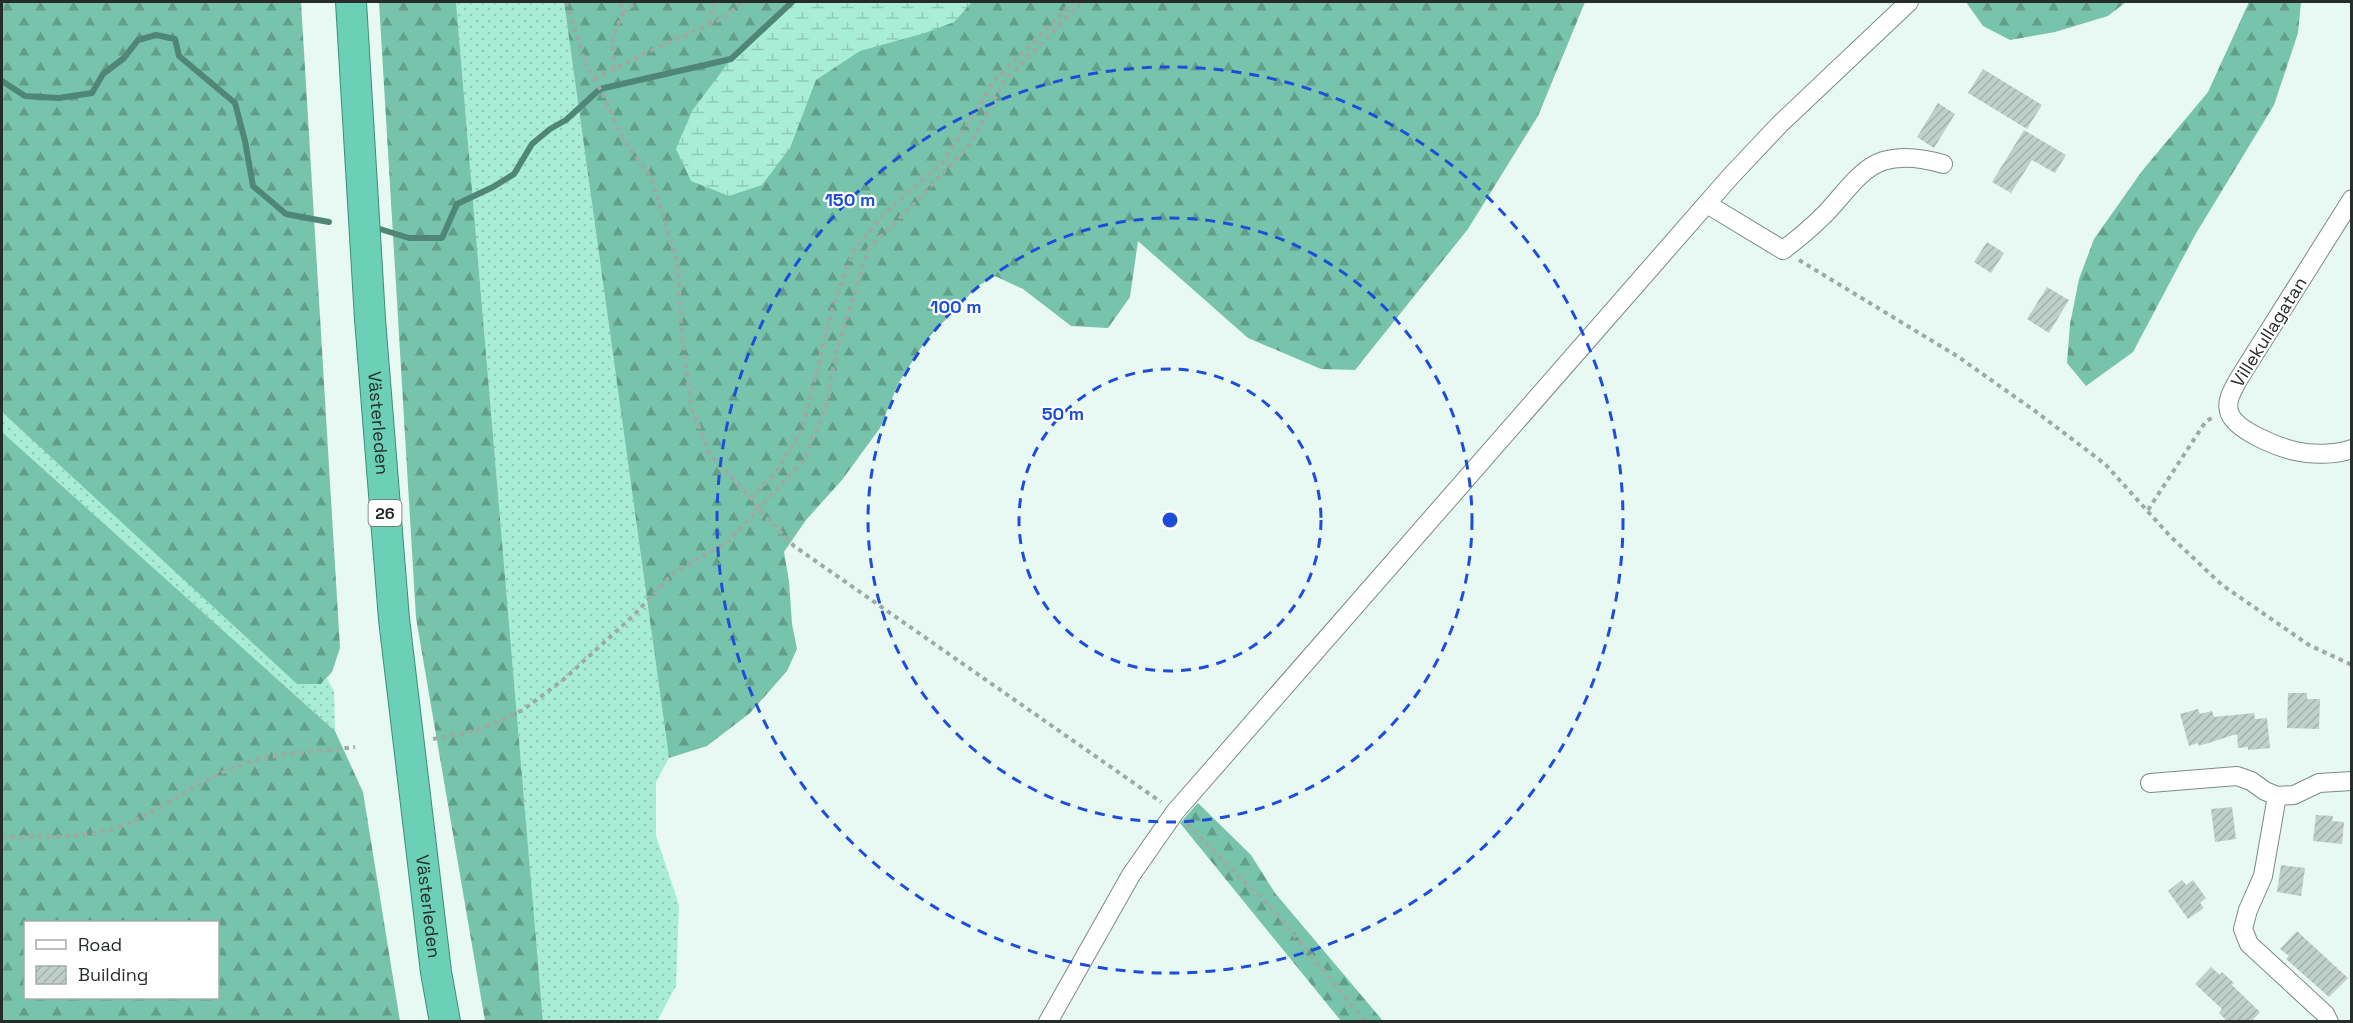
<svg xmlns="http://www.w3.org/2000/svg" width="2353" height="1023" viewBox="0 0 2353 1023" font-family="'Space Grotesk',sans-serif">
  <defs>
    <pattern id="grass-dots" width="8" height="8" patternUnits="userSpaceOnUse" patternTransform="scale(1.5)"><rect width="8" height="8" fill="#a8edd6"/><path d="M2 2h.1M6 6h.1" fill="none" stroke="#90cbb8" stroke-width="1.8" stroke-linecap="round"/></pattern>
    <pattern id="forest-firs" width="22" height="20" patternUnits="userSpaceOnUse" patternTransform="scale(1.5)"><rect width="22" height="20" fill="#78c3ab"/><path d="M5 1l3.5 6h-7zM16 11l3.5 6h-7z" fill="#629f8b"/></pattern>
    <pattern id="wetland-marsh" width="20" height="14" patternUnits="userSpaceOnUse" patternTransform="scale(1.5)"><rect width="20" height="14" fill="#a8edd6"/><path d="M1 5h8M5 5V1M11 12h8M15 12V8" fill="none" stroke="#90cbb8"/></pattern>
    <pattern id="building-hatch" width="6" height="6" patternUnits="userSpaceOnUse" patternTransform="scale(1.5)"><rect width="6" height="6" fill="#bfcfc9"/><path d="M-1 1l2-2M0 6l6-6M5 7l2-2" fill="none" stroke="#a4b2ad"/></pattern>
  </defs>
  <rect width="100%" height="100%" fill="#e8f8f2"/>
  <path fill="url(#grass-dots)" d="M456 2H564L669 758 656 782V836L679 905 676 986 657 1021H543Z
    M2 412 63 468 321 684 327 678 334 691 335 731 2 432Z"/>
  <path fill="url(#forest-firs)" fill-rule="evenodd" d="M2 2H301L340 648 332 672 321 684H297L2 412Z
    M379 2H456L543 1021H485L416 618Z
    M564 2H1585L1538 116 1468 229 1355 370 1321 369 1248 338 1138 241 1130 297 1108 328 1071 326 1023 289 995 276 978 286 926 340 898 384 880 428 842 480 806 520 784 552 789 581 792 624 797 649 787 671 750 713 707 746 669 758Z
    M1966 2H2126L2108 16 2055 32 2010 40 1983 26Z
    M2249 2H2301L2298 33 2274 105 2195 235 2133 352 2086 386 2067 363 2070 324 2079 279 2094 239 2142 171 2208 92Z
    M2 432 335 731 363 792 400 1021H2ZM218 922V998H26V922Z
    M1198 803 1251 855 1275 893 1383 1021H1341L1180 823Z"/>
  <path fill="url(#wetland-marsh)" d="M792 2H972L954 22 925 33 860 51 816 80 790 148 762 185 729 196 691 181 676 149 692 111 731 59Z"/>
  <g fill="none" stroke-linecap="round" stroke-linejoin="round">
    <path stroke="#508676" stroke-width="6" d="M2 81 25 96 59 98 92 93 103 74 124 58 138 40 156 35 175 39 179 56 235 103 245 141 253 186 286 214 329 222
      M380 229 409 238H442L457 204 493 187 514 174 532 144 550 129 566 120 600 89 731 59 792 2"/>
  </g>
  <path fill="url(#building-hatch)" d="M1983 69 2042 105 2027 129 1968 93Z
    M1938 103 1955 114 1934 148 1917 137Z
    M2024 130 2066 155 2055 173 2032 160 2011 193 1992 182Z
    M1987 242 2004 253 1991 273 1974 262Z
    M2047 287 2069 300 2049 333 2027 319Z
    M2288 693H2307V699H2320L2319 729 2287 728Z
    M2198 709 2200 714 2212 711 2214 717 2254 713 2255 719 2267 718 2270 748 2248 750V747L2238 748 2237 734 2199 746 2198 743 2189 746 2180 714Z
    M2232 807 2236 839 2215 842 2211 809Z
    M2316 815 2333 816 2332 821 2344 822 2342 844 2313 841Z
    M2281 865 2305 868 2301 896 2277 892Z
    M2182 880 2186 885 2193 880 2206 898 2200 903 2204 908 2188 919 2168 891Z
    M2297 931 2348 978 2329 997 2286 959 2289 956 2280 949Z
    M2211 967 2220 975 2222 972 2234 983 2232 985 2260 1012 2251 1022H2228L2219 1013 2222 1009 2195 984Z"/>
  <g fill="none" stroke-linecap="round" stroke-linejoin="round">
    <defs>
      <path id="minor" d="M2352 199 2238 380C2233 390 2226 400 2229 411 2233 430 2278 447 2295 451 2312 455 2335 455 2352 449
        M1707 204 1783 250C1798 239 1812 227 1825 214 1843 196 1859 169 1883 161 1903 155 1923 158 1943 164
        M2150 783 2237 776 2251 781 2265 791 2277 796 2294 795 2319 783 2352 781
        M2277 796 2263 876 2248 910 2243 929 2249 944 2325 1014 2329 1022
        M1048 1022 1131 875 1175 812 1730 177 1780 124 1909 2"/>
      <g id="trunk">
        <path id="s1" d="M351 2 370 319 394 619 436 972 445 1022"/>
      </g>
    </defs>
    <use href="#minor" stroke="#7d8b86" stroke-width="20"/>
    <use href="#trunk" stroke="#3b8f79" stroke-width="32"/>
    <path stroke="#9eaaa6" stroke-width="4" stroke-dasharray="4.5 4.5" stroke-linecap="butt" d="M566 2 585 62 600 89 624 140 651 177 678 264 681 329 691 407 710 455 751 498 759 510 794 546 1161 802
      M623 13 636 2
      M710 24 713 2
      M614 69 613 39 622 14 621 2
      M594 79 650 51 724 18 742 2
      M1799 260 1957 356 2035 411 2105 464 2170 536 2222 585 2309 645 2352 665
      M751 498 775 473 802 430 833 306 854 250 886 212 943 162 996 79 1073 2
      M2148 510 2206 421 2214 417
      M433 739 479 730 523 710 563 680 634 615 672 574 729 541 804 460 827 404 836 352 869 248 912 206 970 144 1004 82 1082 2
      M1187 824 1275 912 1366 1022
      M2 837C41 836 87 840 124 825 164 809 197 781 238 766 274 752 316 752 355 747"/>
    <use href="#minor" stroke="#fff" stroke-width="18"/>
    <use href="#trunk" stroke="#6bd0b6" stroke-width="30"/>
  </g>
  <g fill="none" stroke="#1d4ed8" stroke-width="3" stroke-dasharray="10 8">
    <circle cx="1170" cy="520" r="151"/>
    <circle cx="1170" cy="520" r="302"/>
    <circle cx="1170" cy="520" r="453"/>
  </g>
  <g text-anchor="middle" stroke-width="4.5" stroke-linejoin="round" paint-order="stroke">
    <rect fill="#fff" stroke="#676b6a" stroke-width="1.5" x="368.5" y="500" width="33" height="26" rx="4.5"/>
    <g font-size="16" font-weight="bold" fill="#262c2a">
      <text x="385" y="519">26</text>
    </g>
    <g font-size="18" fill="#262c2a" stroke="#fff">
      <text transform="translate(2269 332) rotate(-58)" y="6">Villekullagatan</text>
      <text dy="6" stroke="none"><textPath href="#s1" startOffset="422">Västerleden</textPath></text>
      <text dy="6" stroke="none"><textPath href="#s1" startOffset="908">Västerleden</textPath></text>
    </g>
  </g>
  <circle cx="1170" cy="520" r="9" fill="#1d4ed8" stroke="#fff" stroke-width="3"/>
  <g font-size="18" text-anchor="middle" font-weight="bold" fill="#1d4ed8" stroke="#fff" stroke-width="4.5" stroke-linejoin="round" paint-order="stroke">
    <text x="850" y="206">150 m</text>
    <text x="956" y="313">100 m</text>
    <text x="1063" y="420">50 m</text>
  </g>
  <rect width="2353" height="1023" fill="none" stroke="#262c2a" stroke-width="6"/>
  <rect x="24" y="921" width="195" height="78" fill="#ffffff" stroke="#a8abaa" stroke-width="1.5"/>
  <rect x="36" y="940" width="30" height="9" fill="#ffffff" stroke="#a8abaa" stroke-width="1.5"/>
  <text x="78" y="951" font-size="18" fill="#262c2a">Road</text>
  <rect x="36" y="966" width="30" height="18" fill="url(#building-hatch)" stroke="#a8abaa" stroke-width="1.5"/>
  <text x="78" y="981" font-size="18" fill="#262c2a">Building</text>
</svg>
